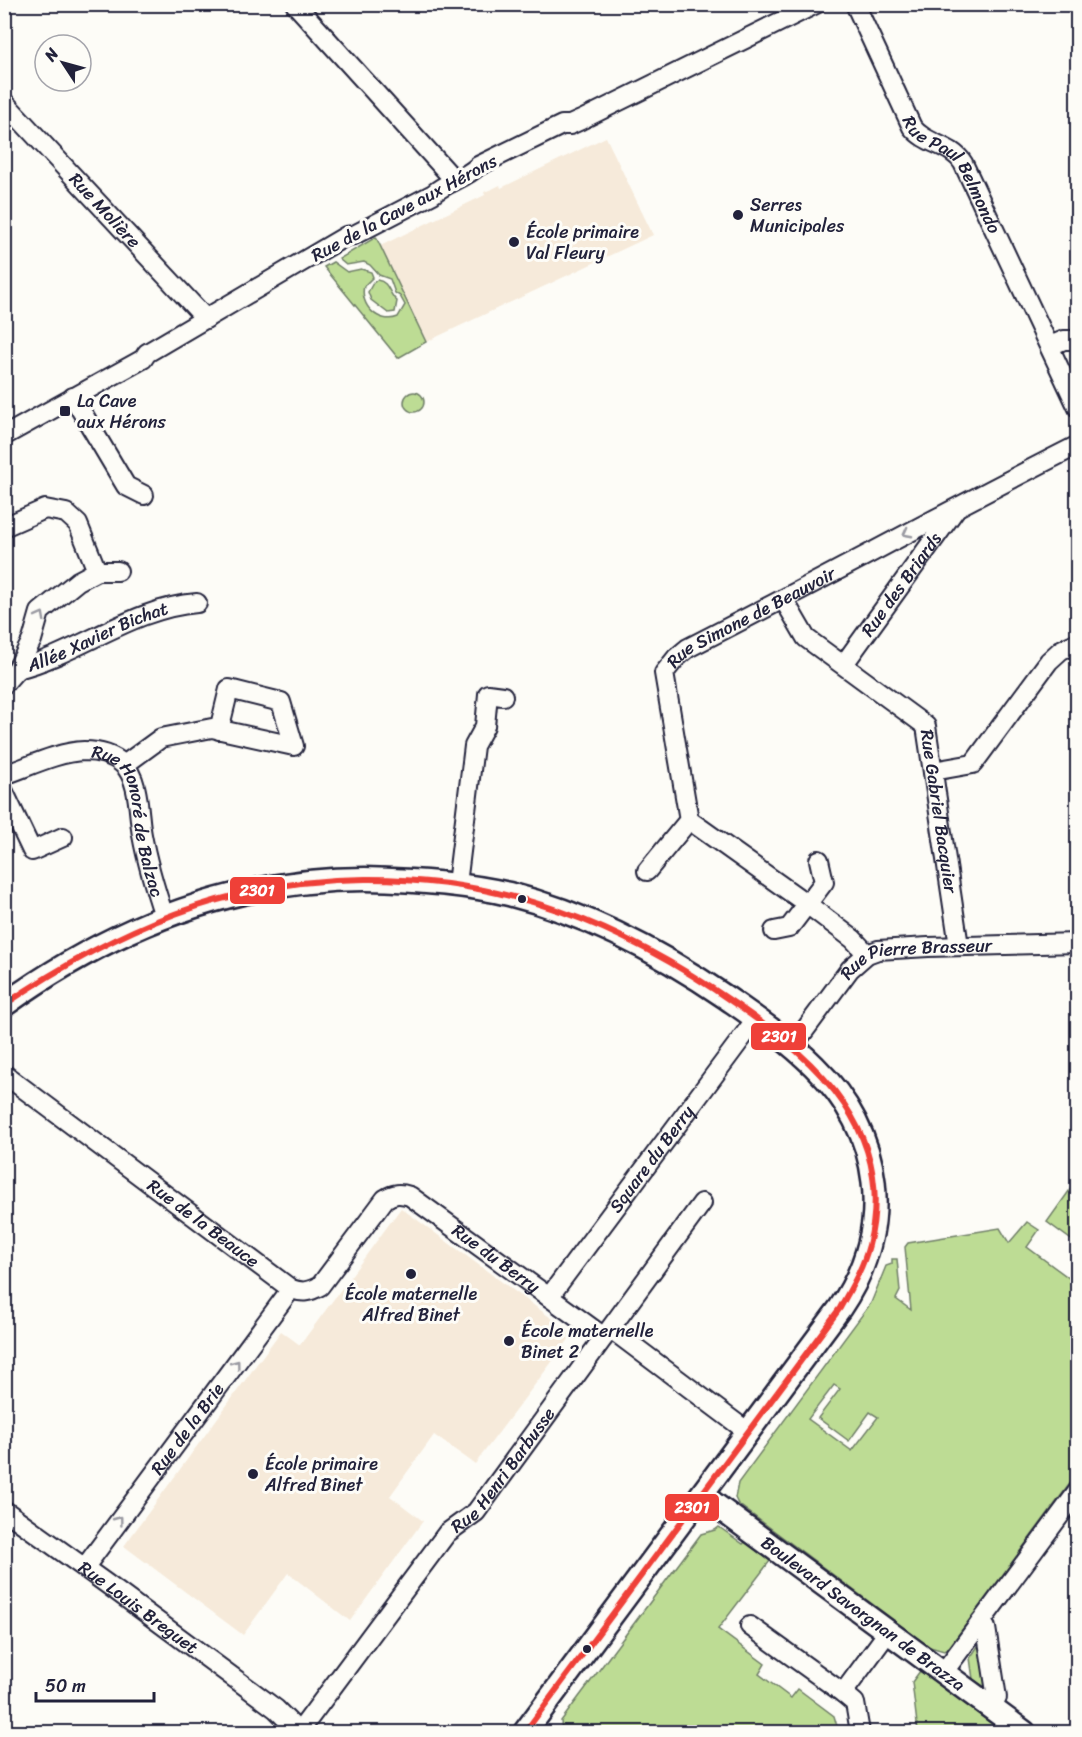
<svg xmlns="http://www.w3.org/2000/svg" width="1082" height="1737" viewBox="0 0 1082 1737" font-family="Sriracha,sans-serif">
  <rect width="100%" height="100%" fill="#fdfcf7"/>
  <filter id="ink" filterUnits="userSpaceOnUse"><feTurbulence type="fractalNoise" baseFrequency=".0167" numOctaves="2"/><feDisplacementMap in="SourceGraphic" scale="12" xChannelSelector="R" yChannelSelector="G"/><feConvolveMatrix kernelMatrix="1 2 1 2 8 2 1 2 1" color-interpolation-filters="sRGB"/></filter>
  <g filter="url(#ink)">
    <path fill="#f6eada" d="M606 137 653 235 426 342 380 246 485 195 484 192 492 189 500 185 501 188Z
      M401 1208 573 1334 475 1464 434 1435 390 1496 423 1521 350 1621 288 1573 243 1635 124 1546 281 1331 300 1345Z"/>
    <path fill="#bddc94" stroke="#707f68" stroke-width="1.5" fill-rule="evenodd" d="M376 237 426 342 398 358 324 267 333 262 347 272 361 269 371 272 373 277 364 286C359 305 379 325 398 317L405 305 400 296 395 293 390 279 379 275 370 265 364 262 346 265 339 259Z
      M377 280C390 282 388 294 397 301L395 312 388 313 371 300 368 292 373 283Z
      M404 402a10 10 0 1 1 20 0a10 10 0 1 1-20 0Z
      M1077 1180 1078 1181 1077 1244 1047 1222Z
      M1027 1222 1039 1230 1027 1247 1077 1284V1474L950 1646 944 1651 930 1647 738 1504 735 1498 738 1483 871 1303 886 1266 892 1264V1259H897L900 1291 896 1299 911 1310 905 1247 908 1243 1000 1228 1009 1243ZM834 1385 840 1389 818 1418 849 1441 870 1412 878 1417 852 1451 808 1419Z
      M719 1527 743 1544 745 1542 770 1561 718 1629 765 1664 759 1674 791 1698 798 1689 834 1716 837 1726 832 1732H562L561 1721 701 1534 715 1530Z
      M983 1639 991 1691 973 1679 970 1658Z
      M920 1671 1003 1732H918L912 1682Z"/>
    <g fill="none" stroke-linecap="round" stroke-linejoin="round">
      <defs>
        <g id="minor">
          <path d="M295 4 448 173 452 182"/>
          <path id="s1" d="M855 4 912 127C926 145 951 144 963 163L1078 408"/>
          <path id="s2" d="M4 102 206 319"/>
          <path d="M1050 346 1064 340H1078"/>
          <path d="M73 397 126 486 144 495"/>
          <path d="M4 436 143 359 147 353 346 236 354 235 433 194C446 182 465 179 478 166L562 125H570L581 120 816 4"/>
          <path d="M4 527 45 509 66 513 78 524 97 571 78 581 40 612 32 640 17 669 4 684"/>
          <path d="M97 571H118"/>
          <path id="s3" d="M784 600 806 638 926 726 959 946"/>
          <path id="s4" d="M844 664 955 510"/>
          <path id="s5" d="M17 669C80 653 132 608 197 603"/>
          <path d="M124 765 161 738 212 728 294 746 281 702 229 689 219 730"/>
          <path d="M933 771 973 764 1049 661 1061 650 1078 642"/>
          <path id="s6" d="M4 775C30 766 58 752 84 751 98 751 113 755 123 764 140 780 138 814 142 835 147 862 155 889 164 916"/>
          <path d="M4 792 32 851 63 837"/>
          <path d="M647 871 689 820"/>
          <path d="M457 884 474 746 485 726 488 694 503 696"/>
          <path d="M774 931 789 928 824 882 819 860"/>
          <path id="s7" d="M867 954 853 939 807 904 689 820 664 673 676 658 688 648C818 582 947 511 1078 445"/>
          <path id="s8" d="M793 1046 850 969 867 954 878 950 928 947 1078 943"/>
          <path id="s9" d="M4 1074 291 1289C303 1293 309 1292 320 1286L385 1199C394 1193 400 1193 410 1196L604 1337"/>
          <path id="s10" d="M549 1297 756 1019"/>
          <path d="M611 1329 748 1432"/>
          <path id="s11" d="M4 1510 107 1584 276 1709 299 1732"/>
          <path id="s12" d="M85 1567 291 1289"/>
          <path d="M980 1623 986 1628 997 1698 990 1708"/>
          <path d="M750 1626 843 1693"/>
          <path d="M943 1673 1078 1491"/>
          <path id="s13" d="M299 1732 447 1533 476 1512 702 1203"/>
          <path d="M860 1732 855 1703 843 1693 888 1632"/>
        </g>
        <g id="tertiary">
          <path d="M4 1005C111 928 232 879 365 879 413 880 462 883 509 894 588 914 660 952 727 998 757 1019 788 1040 814 1066 883 1133 895 1227 840 1308L525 1732"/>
          <path id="s14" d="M702 1495 1024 1732"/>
        </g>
      </defs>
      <use href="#minor" stroke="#22223b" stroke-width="22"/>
      <use href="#tertiary" stroke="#22223b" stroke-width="27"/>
      <use href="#minor" stroke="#fdfcf7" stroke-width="18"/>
      <use href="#tertiary" stroke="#fdfcf7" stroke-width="22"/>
      <defs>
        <path id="bus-1" d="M4 1005C116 929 228 880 365 879 507 878 621 924 737 1005 819 1062 897 1133 869 1245 863 1268 851 1288 840 1308L525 1732"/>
      </defs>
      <use href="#bus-1" stroke="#fdfcf7" stroke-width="10"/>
      <use href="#bus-1" stroke="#ef4038" stroke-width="6"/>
    </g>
    <defs><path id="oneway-chevron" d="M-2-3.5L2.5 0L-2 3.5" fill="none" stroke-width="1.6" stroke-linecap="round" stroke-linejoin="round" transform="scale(1.5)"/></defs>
    <g stroke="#9a9aa2">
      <use href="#oneway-chevron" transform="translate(907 533) rotate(152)"/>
      <use href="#oneway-chevron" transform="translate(41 616) rotate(-62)"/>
      <use href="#oneway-chevron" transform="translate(236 1364) rotate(-53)"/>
      <use href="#oneway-chevron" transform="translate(119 1520) rotate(-53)"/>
    </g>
  </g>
  <g fill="#22223b" stroke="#fdfcf7" stroke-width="2">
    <circle cx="738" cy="215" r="6"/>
    <circle cx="514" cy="242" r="6"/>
    <rect x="59" y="405" width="12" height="12" rx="3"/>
    <circle cx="522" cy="899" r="5"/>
    <circle cx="411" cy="1274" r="6"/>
    <circle cx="509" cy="1341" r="6"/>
    <circle cx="253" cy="1474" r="6"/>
    <circle cx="587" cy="1649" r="5"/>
  </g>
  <g text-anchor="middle" stroke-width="6" stroke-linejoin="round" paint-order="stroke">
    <g font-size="18" fill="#22223b" stroke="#fdfcf7">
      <text dy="6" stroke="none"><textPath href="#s1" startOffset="200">Rue Paul Belmondo</textPath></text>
      <text transform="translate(404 208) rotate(-28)" y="6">Rue de la Cave aux Hérons</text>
      <text dy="6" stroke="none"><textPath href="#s2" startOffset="148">Rue Molière</textPath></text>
      <text dy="6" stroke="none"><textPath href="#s4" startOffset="98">Rue des Briards</textPath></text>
      <text dy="6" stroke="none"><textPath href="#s7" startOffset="477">Rue Simone de Beauvoir</textPath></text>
      <text dy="6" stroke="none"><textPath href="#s5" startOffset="87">Allée Xavier Bichat</textPath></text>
      <text dy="6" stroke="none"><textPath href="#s3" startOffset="279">Rue Gabriel Bacquier</textPath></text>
      <text dy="6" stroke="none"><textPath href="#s6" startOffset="178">Rue Honoré de Balzac</textPath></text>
      <text dy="6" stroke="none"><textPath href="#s8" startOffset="165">Rue Pierre Brasseur</textPath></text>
      <text dy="6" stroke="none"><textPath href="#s10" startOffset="172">Square du Berry</textPath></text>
      <text dy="6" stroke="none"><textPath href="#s9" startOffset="249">Rue de la Beauce</textPath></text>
      <text dy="6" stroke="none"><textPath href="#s9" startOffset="630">Rue du Berry</textPath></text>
      <text dy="6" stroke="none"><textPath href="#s12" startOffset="172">Rue de la Brie</textPath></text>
      <text dy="6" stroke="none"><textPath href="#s13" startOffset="333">Rue Henri Barbusse</textPath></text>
      <text dy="6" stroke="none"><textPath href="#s11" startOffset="166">Rue Louis Breguet</textPath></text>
      <text dy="6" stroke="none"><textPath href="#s14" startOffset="200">Boulevard Savorgnan de Brazza</textPath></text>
    </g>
    <g font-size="18" fill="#22223b" stroke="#fdfcf7" text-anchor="start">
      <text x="750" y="211">Serres<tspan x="750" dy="21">Municipales</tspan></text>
      <text x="526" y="238">École primaire<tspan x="526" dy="21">Val Fleury</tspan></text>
      <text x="77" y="407">La Cave<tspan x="77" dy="21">aux Hérons</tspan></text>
      <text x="411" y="1300" text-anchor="middle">École maternelle<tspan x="411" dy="21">Alfred Binet</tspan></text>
      <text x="521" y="1337">École maternelle<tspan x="521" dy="21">Binet 2</tspan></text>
      <text x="265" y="1470">École primaire<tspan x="265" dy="21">Alfred Binet</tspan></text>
    </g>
  </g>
  <g stroke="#fdfcf7" stroke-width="2">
    <rect x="229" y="876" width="57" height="29" rx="6" fill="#ef4038"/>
    <rect x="750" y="1022" width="57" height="29" rx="6" fill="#ef4038"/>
    <rect x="664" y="1493" width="56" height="29" rx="6" fill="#ef4038"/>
  </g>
  <g font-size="16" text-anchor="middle" font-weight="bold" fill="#fff">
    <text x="257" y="896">2301</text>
    <text x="779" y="1042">2301</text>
    <text x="692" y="1513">2301</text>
  </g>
  <rect width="1082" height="1737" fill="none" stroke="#fdfcf7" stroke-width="24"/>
  <rect x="12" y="12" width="1058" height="1713" fill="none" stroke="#22223b" stroke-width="2" filter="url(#ink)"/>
  <g transform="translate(63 63) rotate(306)"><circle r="28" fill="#fdfcf7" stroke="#a5a5ac" stroke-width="1.5"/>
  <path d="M0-4.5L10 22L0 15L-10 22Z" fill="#22223b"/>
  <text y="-9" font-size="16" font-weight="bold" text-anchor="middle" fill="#22223b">N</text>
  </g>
  <path d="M36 1692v9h118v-9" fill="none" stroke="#22223b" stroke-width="3"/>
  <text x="45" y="1692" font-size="18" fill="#22223b" stroke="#fdfcf7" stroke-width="4.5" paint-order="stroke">50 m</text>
</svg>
